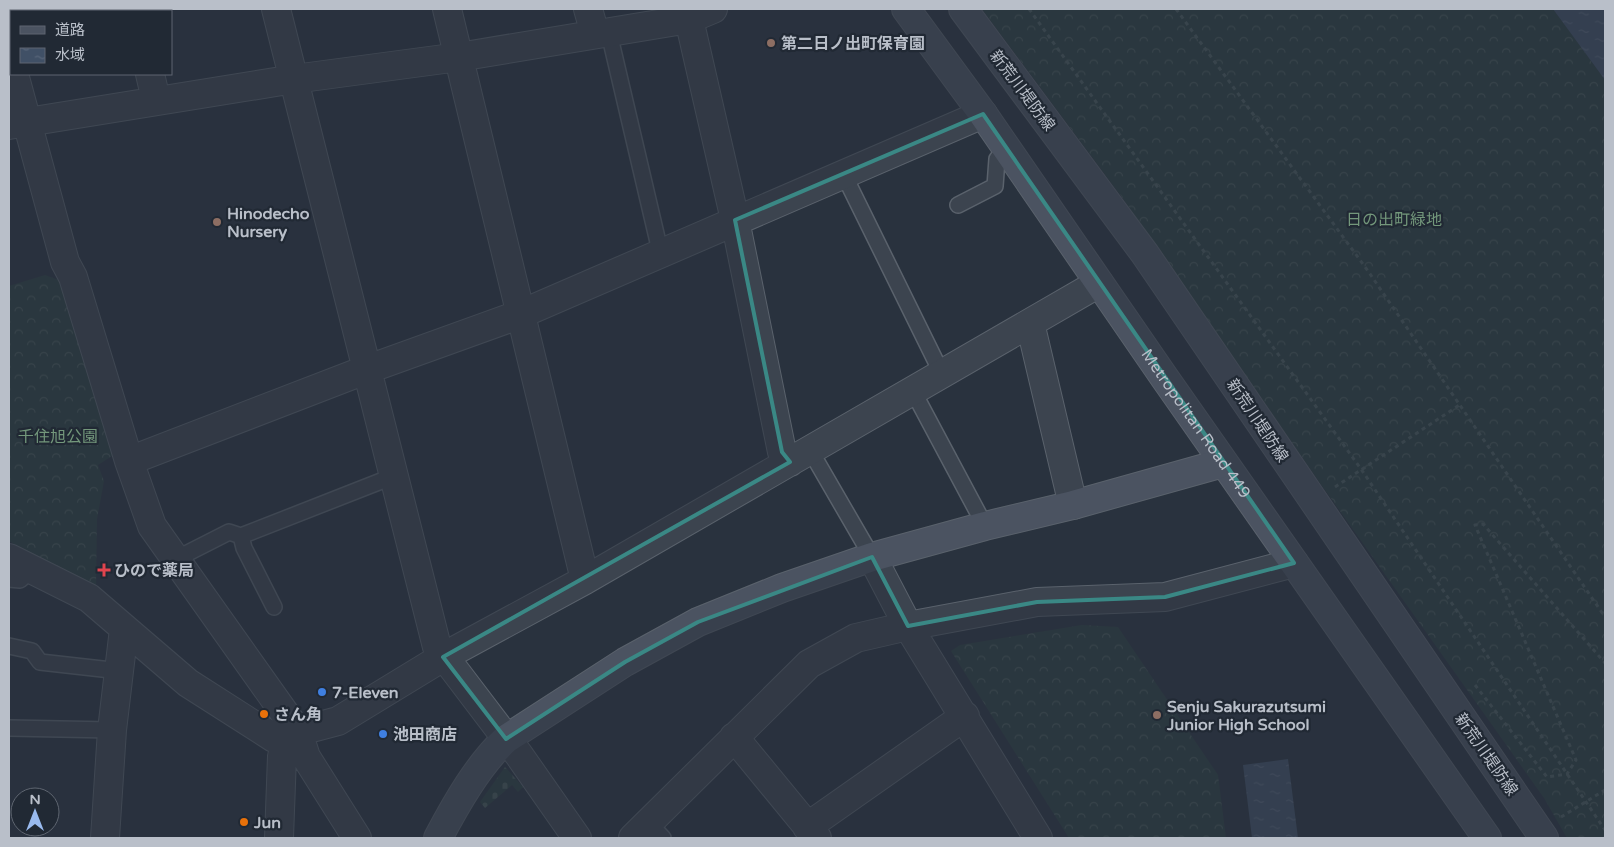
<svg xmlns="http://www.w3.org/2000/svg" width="1614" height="847" viewBox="0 0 1614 847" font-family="'Varela Round','Noto Sans JP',sans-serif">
  <defs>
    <pattern id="forest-crowns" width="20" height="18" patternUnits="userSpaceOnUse" patternTransform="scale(1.25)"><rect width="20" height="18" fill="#2b3f40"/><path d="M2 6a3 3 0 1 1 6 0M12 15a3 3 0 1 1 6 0" fill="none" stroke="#48595a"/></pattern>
    <pattern id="cemetery-stones" width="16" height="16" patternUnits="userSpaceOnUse" patternTransform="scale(1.25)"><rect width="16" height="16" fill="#2b3f40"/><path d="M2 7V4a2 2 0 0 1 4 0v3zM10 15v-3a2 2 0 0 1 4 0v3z" fill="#48595a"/></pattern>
    <pattern id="water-ripples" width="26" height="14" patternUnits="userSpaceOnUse" patternTransform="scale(1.25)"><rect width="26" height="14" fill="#405066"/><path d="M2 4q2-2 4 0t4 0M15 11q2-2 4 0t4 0" fill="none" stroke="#5a677b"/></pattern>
  </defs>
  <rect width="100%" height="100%" fill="#29323e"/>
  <path fill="url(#forest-crowns)" d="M982 9H1553L1605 80V838H1567L1544 798 1320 483 1124 200Z
    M45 275 64 282 115 454 98 465 104 481 97 519 96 589 9 541V286Z
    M1082 625 1118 627 1218 775 1226 838H1069L951 651 960 645Z"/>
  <path fill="url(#cemetery-stones)" d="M505 767 523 787 518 792 512 785 485 808 480 802Z"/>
  <path fill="url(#water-ripples)" d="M1553 9H1605V80Z
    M1288 759 1298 838H1252L1243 765Z"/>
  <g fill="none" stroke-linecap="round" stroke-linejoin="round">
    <defs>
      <path id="lane" d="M609 33 661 255
        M844 175 942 374
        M958 205 995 186 997 159 1006 148
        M913 391 985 526
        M810 450 872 557
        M241 536 244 548 274 607
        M174 560 229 532 241 536 394 476
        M9 579 20 580 33 569
        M9 646 32 651 40 662 120 671
        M9 728 112 730
        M648 822 663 838"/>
      <path id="street" d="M136 9 137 11
        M276 9 437 647 519 755 577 838
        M447 9 585 580
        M588 9 595 34
        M689 19 713 9
        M14 74 65 262 73 277 129 461 152 526 298 732 306 757 357 838
        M150 74 156 100
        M9 125 294 79 459 57 689 19 735 220 782 452 790 462
        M1030 323 1073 505
        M129 461 360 372 521 314 983 114
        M872 557 908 626 1038 838
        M9 558 89 598 188 683 274 738 338 721 443 657 585 580 1099 283
        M734 737 817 838
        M807 827 965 716
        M105 838 112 730 124 629
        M279 838 282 756 298 732
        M633 838 809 664 856 638 908 626 1037 602 1165 597 1294 563"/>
      <g id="secondary">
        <path id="s1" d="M906 9 983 114 1164 377 1487 838"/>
        <path d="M963 9 1145 254 1544 838"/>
        <path d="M438 838C456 804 478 765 506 739L625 662 698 622 782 588 872 557 985 526 1073 505 1223 463"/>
      </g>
    </defs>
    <use href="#lane" stroke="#5a626c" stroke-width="18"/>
    <use href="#street" stroke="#5a626c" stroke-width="30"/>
    <use href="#secondary" stroke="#5a626c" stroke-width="30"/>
    <path stroke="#4b5c5e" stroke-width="3" stroke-dasharray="4 4" stroke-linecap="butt" d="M1029 9 1361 469 1605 830
      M1176 9 1368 271 1605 617
      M1335 487 1461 404
      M1475 685 1547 777 1567 774 1576 760 1475 525 1483 524 1605 663
      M1561 817 1605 790"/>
    <use href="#lane" stroke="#3c444f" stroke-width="15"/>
    <use href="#street" stroke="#3c444f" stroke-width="28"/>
    <use href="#secondary" stroke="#4b5361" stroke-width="28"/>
  </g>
  <path d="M0 0H1614V847H0ZM983 114 1294 563 1165 597 1037 602 908 626 872 557 698 622 625 662 506 739 443 657 790 462 782 452 735 220Z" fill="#29323e" fill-opacity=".55" fill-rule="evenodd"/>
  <path fill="none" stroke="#3a8885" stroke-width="4" stroke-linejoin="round" d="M983 114 1294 563 1165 597 1037 602 908 626 872 557 698 622 625 662 506 739 443 657 790 462 782 452 735 220Z"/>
  <g fill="#8d6e63" stroke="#212934" stroke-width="2">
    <circle cx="771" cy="43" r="5"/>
    <circle cx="217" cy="222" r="5"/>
    <circle cx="1157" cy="715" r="5"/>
  </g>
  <path fill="#e0444e" stroke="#212934" stroke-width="2" d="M101.5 562.5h5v5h5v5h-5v5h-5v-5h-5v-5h5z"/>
  <g fill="#3f7fe0" stroke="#212934" stroke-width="2">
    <circle cx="322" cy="692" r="5"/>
    <circle cx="383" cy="734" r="5"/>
  </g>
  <g fill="#e8710a" stroke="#212934" stroke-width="2">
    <circle cx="264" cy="714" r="5"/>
    <circle cx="244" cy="822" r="5"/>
  </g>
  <g text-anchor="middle" stroke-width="4.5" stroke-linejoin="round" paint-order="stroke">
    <g font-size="16" font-weight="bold" fill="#b9bfc9" stroke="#212934" text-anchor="start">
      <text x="781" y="49">第二日ノ出町保育園</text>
      <text x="227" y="219">Hinodecho<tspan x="227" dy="18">Nursery</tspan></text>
      <text x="114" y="576">ひので薬局</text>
      <text x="332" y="698">7-Eleven</text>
      <text x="1167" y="712">Senju Sakurazutsumi<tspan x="1167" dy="18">Junior High School</tspan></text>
      <text x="274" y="720">さん角</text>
      <text x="393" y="740">池田商店</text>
      <text x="254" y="828">Jun</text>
    </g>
    <g font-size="16" fill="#b9bfc9" stroke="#212934">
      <text transform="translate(1023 90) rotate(53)" y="6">新荒川堤防線</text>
      <text transform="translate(1258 420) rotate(56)" y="6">新荒川堤防線</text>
      <text dy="6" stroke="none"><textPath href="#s1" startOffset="506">Metropolitan Road 449</textPath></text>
      <text transform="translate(1487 754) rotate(55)" y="6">新荒川堤防線</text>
    </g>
    <g font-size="16" fill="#73977b" stroke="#212934">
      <text x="1394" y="225">日の出町緑地</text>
      <text x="58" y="442">千住旭公園</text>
    </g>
  </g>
  <rect width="1614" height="847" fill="none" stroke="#b9bfc9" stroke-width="20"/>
  <rect x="10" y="10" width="162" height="65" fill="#212934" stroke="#5e6570"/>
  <rect x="20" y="26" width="25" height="8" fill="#4b5361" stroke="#5e6570"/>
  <text x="55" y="35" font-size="15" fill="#b9bfc9">道路</text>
  <rect x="20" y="48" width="25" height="15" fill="url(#water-ripples)" stroke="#5e6570"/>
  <text x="55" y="60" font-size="15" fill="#b9bfc9">水域</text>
  <g transform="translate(35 812)"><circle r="24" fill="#212934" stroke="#5e6570"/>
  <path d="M0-4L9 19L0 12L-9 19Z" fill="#99baee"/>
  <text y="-8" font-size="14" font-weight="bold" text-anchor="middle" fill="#b9bfc9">N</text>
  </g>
</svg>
